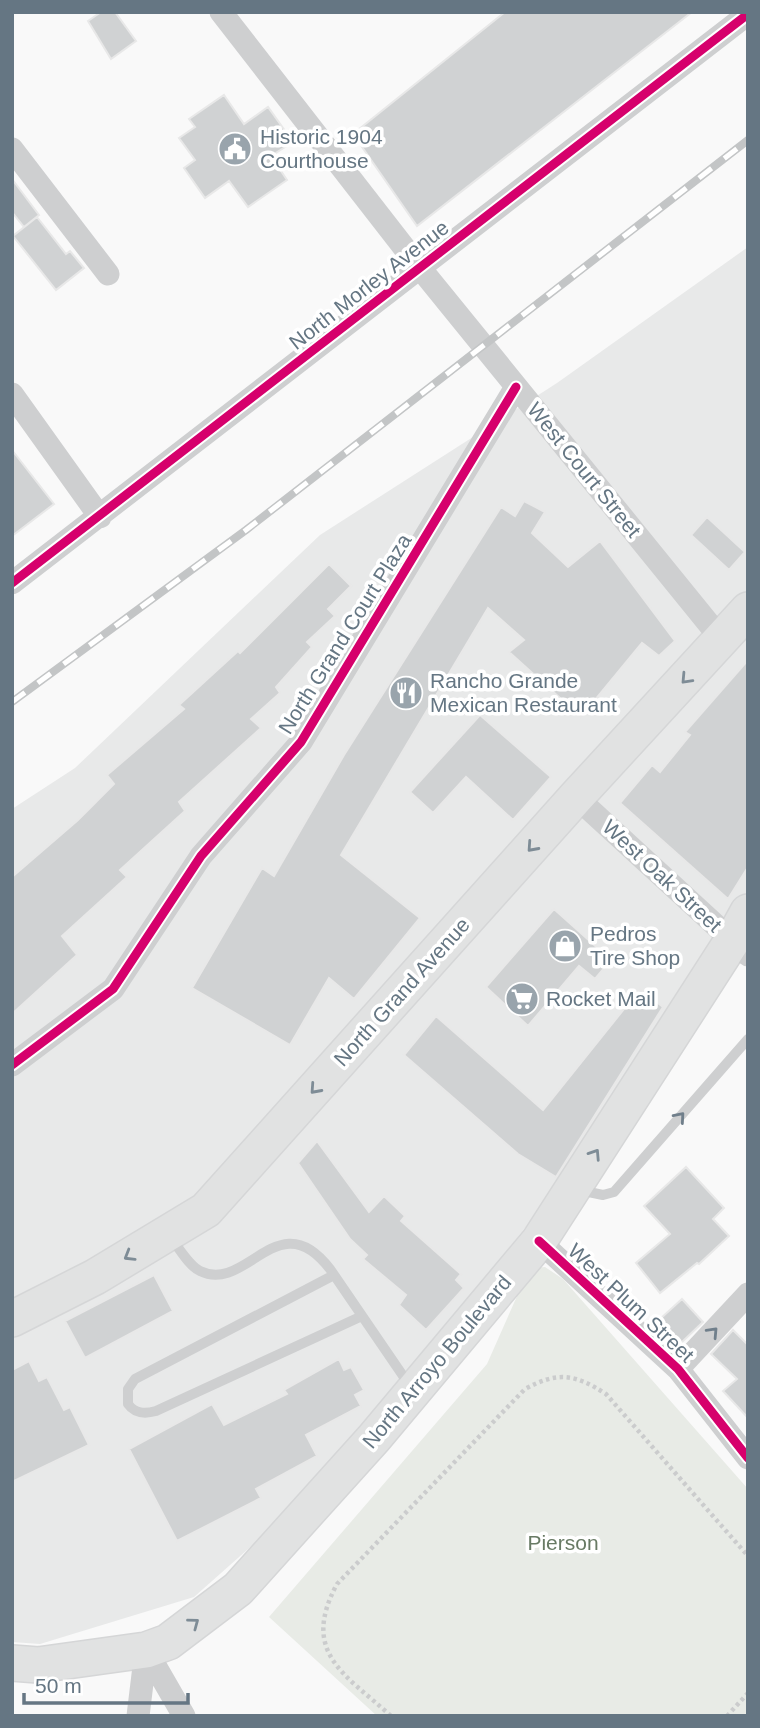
<svg xmlns="http://www.w3.org/2000/svg" width="760" height="1728" viewBox="0 0 760 1728" font-family="Arial,sans-serif">
  <rect width="100%" height="100%" fill="#f9f9f9"/>
  <path fill="#e8e9e9" d="M748 247V890L695 987 572 1169 318 1487 194 1597 40 1644 12 1642V809L75 768 320 535 557 383Z"/>
  <path fill="#e8ebe6" d="M545 1267 563 1279 748 1489V1716H377L269 1617 487 1364 525 1278 534 1268Z"/>
  <path fill="#d0d2d3" stroke="#e8e8e8" stroke-width="2" d="M101 12H115L136 41 111 59 88 21Z
    M505 12H692L417 226 353 134Z
    M224 95 244 124 268 107 293 142 271 156 287 180 248 207 229 181 205 198 184 168 195 160 179 138 195 127 189 119Z
    M12 179 39 215 24 227 12 212Z
    M37 217 66 254 70 251 84 268 56 290 13 236Z
    M12 450 54 504 12 536Z
    M524 501 545 512 532 533 568 567 600 541 675 641 659 656 642 643 581 717 509 652 524 640 488 608 341 855 420 918 354 999 329 978 290 1045 192 988 262 868 274 876 344 755 501 507 515 516Z
    M707 517 745 552 729 570 691 535Z
    M329 564 351 586 328 609 335 616 307 642 312 647 276 687 280 693 251 719 261 728 179 802 185 811 120 870 127 877 62 936 77 955 12 1014V877L78 820 114 784 107 775 184 709 179 705 238 651 240 653Z
    M748 660V867L728 899 620 803 652 765 660 772 690 735 685 732Z
    M480 715 551 777 513 820 466 777 433 813 410 792Z
    M554 909 611 960 595 979 579 966 528 1026 486 987Z
    M640 989 663 1007 556 1177 518 1154 404 1055 436 1016 543 1110Z
    M317 1141 369 1212 384 1196 405 1216 401 1221 461 1274 456 1280 464 1288 426 1330 399 1305 406 1295 363 1259 367 1255 350 1239 298 1163Z
    M686 1167 724 1208 713 1219 729 1236 699 1264 697 1263 660 1293 636 1263 670 1234 644 1206Z
    M154 1275 173 1311 85 1358 65 1321Z
    M682 1299 703 1322 681 1343 660 1319Z
    M733 1330 748 1345V1418L723 1391 737 1379 711 1354Z
    M339 1359 344 1370 351 1367 364 1390 355 1395 361 1406 306 1435 317 1456 256 1489 261 1498 177 1541 129 1449 212 1404 224 1425 287 1394 284 1390Z
    M29 1361 39 1381 47 1377 64 1410 70 1407 89 1445 12 1482V1370Z"/>
  <g fill="none" stroke-linecap="round" stroke-linejoin="round">
    <defs>
      <path id="primary" d="M12 1319 95 1277 206 1210 576 797 748 610
        M12 1663 38 1665 146 1650 168 1642 238 1589 374 1438 539 1241 732 941 748 912"/>
    </defs>
    <use href="#primary" stroke="#d5d6d7" stroke-width="38"/>
    <path stroke="#cbcccd" stroke-width="4.5" stroke-dasharray="3.5 3.5" stroke-linecap="butt" d="M391 1716C345 1674 300 1653 337 1584L525 1389C558 1371 575 1374 606 1394L748 1556
      M727 1716 748 1693"/>
    <path stroke="#cecfd0" stroke-width="10" d="M579 1190 603 1195 614 1192 748 1039
      M171 1238C179 1248 189 1266 200 1271 247 1294 278 1201 330 1269L410 1386
      M334 1275 135 1379 128 1389V1404C135 1414 145 1414 156 1411L362 1316"/>
    <path stroke="#cecfd0" stroke-width="23" d="M221 12 420 268 722 640
      M12 149 108 274
      M12 394 100 517
      M12 583 748 14
      M576 797 748 955
      M12 1065 113 989 201 856 301 742 516 387
      M539 1241 678 1369 748 1458
      M678 1369 748 1294
      M146 1650 184 1716
      M138 1716 146 1650"/>
    <use href="#primary" stroke="#e1e2e2" stroke-width="35"/>
    <defs>
      <path id="rail" d="M12 702 246 530 748 140"/>
    </defs>
    <use href="#rail" stroke="#c3c5c6" stroke-width="8"/>
    <use href="#rail" stroke="#fff" stroke-width="5" stroke-dasharray="16" stroke-linecap="butt"/>
    <defs>
      <path id="cycleway" d="M12 583 748 14
        M12 1065 113 989 201 856 301 742 516 387
        M539 1241 678 1369 748 1458"/>
    </defs>
    <use href="#cycleway" stroke="#fff" stroke-width="13"/>
    <use href="#cycleway" stroke="#d6006c" stroke-width="9"/>
  </g>
  <defs><path id="oneway-chevron" d="M-2-3.5L2.5 0L-2 3.5" fill="none" stroke-width="1.6" stroke-linecap="round" stroke-linejoin="round" transform="scale(1.75)"/></defs>
  <g stroke="#7e8c96">
    <use href="#oneway-chevron" transform="translate(686 679) rotate(133)"/>
    <use href="#oneway-chevron" transform="translate(532 847) rotate(132)"/>
    <use href="#oneway-chevron" transform="translate(315 1089) rotate(132)"/>
    <use href="#oneway-chevron" transform="translate(595 1154) rotate(-57)"/>
    <use href="#oneway-chevron" transform="translate(129 1256) rotate(149)"/>
    <use href="#oneway-chevron" transform="translate(194 1623) rotate(-37)"/>
  </g>
  <g stroke="#707f8b">
    <use href="#oneway-chevron" transform="translate(680 1117) rotate(-49)"/>
    <use href="#oneway-chevron" transform="translate(713 1332) rotate(-47)"/>
  </g>
  <defs>
    <symbol id="civic-disc" viewBox="-11 -11 22 22"><circle r="9.5" fill="#99a4ac" stroke="#fff"/><path d="M-.6-6.5H3V-4.5H.6V-3L4-1V1h2V6H-6V1h2V-1L-.6-3ZM-1.2 2.5V6h2.4V2.5Z" fill="#fff"/></symbol>
    <symbol id="restaurant-disc" viewBox="-11 -11 22 22"><circle r="9.5" fill="#99a4ac" stroke="#fff"/><path d="M-5-6h1v4h1v-4h1v4h1v-4h1v5L-1.5 .5V6h-2V.5L-5-1ZM5-6V6H3V1.5H1.5Q1.5-4 5-6Z" fill="#fff"/></symbol>
    <symbol id="shop-disc" viewBox="-11 -11 22 22"><circle r="9.5" fill="#99a4ac" stroke="#fff"/><path d="M-5-2.5h2.3a2.7 3.5 0 0 1 5.4 0H5L5.5 6h-11ZM-1.5-2.5h3a1.5 2.3 0 0 0-3 0Z" fill="#fff"/></symbol>
    <symbol id="supermarket-disc" viewBox="-11 -11 22 22"><circle r="9.5" fill="#99a4ac" stroke="#fff"/><path d="M-6-5.5h2.5l.6 2H6L4.5 2H-2.5L-4.4-4H-6ZM-1.5 3.2a1.3 1.3 0 1 0 .1 0ZM3 3.2a1.3 1.3 0 1 0 .1 0Z" fill="#fff"/></symbol>
  </defs>
  <g fill-rule="evenodd">
    <use href="#civic-disc" x="216" y="130" width="38" height="38"/>
    <use href="#restaurant-disc" x="387" y="674" width="38" height="38"/>
    <use href="#shop-disc" x="546" y="927" width="38" height="38"/>
    <use href="#supermarket-disc" x="503" y="980" width="38" height="38"/>
  </g>
  <g text-anchor="middle" stroke-width="7" stroke-linejoin="round" paint-order="stroke">
    <g font-size="21" fill="#657683" stroke="#fff" text-anchor="start">
      <text x="260" y="144">Historic 1904<tspan x="260" dy="24">Courthouse</tspan></text>
      <text x="430" y="688">Rancho Grande<tspan x="430" dy="24">Mexican Restaurant</tspan></text>
      <text x="590" y="941">Pedros<tspan x="590" dy="24">Tire Shop</tspan></text>
      <text x="546" y="1006">Rocket Mail</text>
    </g>
    <g font-size="21" fill="#657683" stroke="#fff">
      <text transform="translate(369 285) rotate(-38)" y="7">North Morley Avenue</text>
      <text transform="translate(584 470) rotate(51)" y="7">West Court Street</text>
      <text transform="translate(345 634) rotate(-58)" y="7">North Grand Court Plaza</text>
      <text transform="translate(662 876) rotate(43)" y="7">West Oak Street</text>
      <text transform="translate(402 992) rotate(-48)" y="7">North Grand Avenue</text>
      <text transform="translate(631 1303) rotate(43)" y="7">West Plum Street</text>
      <text transform="translate(437 1362) rotate(-50)" y="7">North Arroyo Boulevard</text>
    </g>
    <g font-size="21" fill="#687a64" stroke="#fff">
      <text x="563" y="1550">Pierson</text>
    </g>
  </g>
  <rect width="760" height="1728" fill="none" stroke="#657683" stroke-width="28"/>
  <path d="M24 1693v10h164v-10" fill="none" stroke="#657683" stroke-width="3.5"/>
  <text x="35" y="1693" font-size="21" fill="#657683" stroke="#ffffff" stroke-width="5" paint-order="stroke">50 m</text>
</svg>
